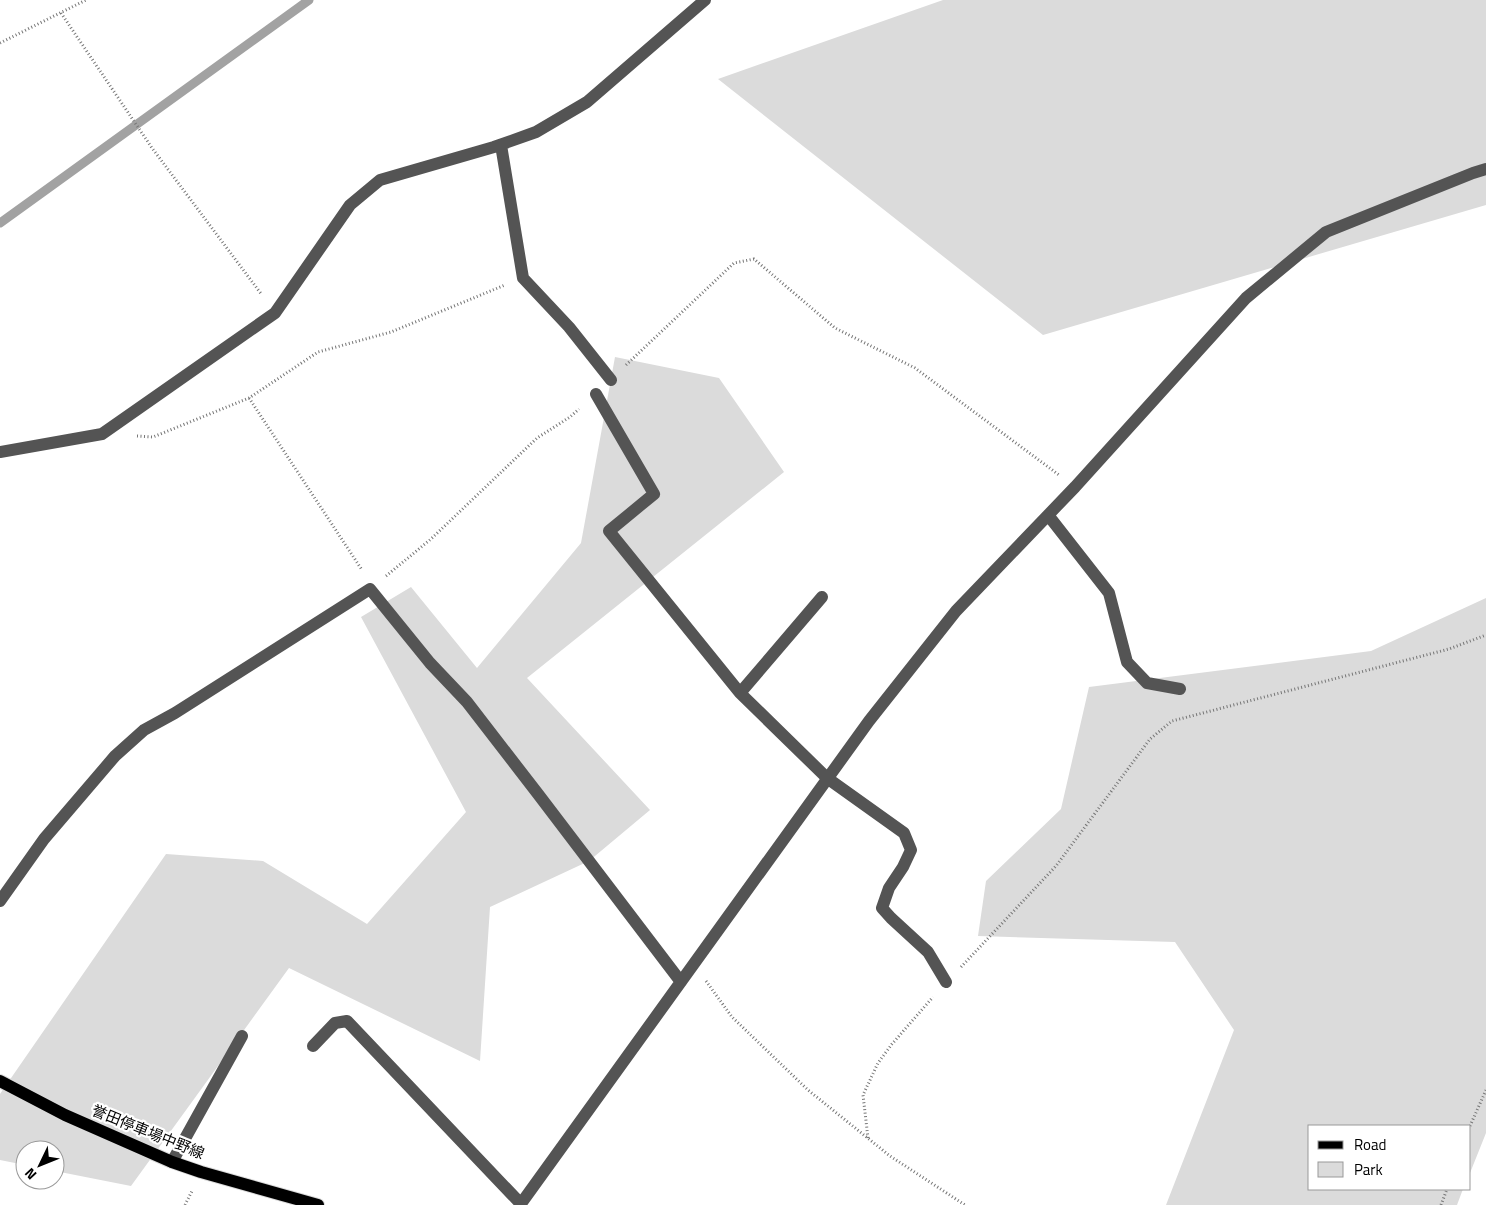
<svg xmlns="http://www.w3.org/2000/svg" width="1486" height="1205" viewBox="0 0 1486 1205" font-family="'Titillium Web','Noto Sans JP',sans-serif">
  <rect width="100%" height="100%" fill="#fff"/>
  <path fill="#dbdbdb" d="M943 0H1486V205L1043 335 718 79Z
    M615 357 719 378 784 472 527 678 650 810 589 861 490 907 480 1061 289 968 131 1186 55 1171V1150H25V1165L0 1160V1094L166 854 263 861 367 924 466 812 361 617 411 587 477 668 581 543Z
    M1486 598V1133L1470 1173V1126H1310V1189H1463L1457 1205H1166L1234 1030 1175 942 978 936 986 881 1061 809 1089 687 1371 651Z"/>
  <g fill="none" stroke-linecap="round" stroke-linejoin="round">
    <path stroke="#a2a2a2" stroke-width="9" d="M0 223 309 0"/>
    <defs>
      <path id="major" d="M0 1081 65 1115 172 1162 201 1172 318 1205"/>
    </defs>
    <use href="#major" stroke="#dbdbdb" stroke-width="14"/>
    <path stroke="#767676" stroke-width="3" stroke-dasharray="1 2.5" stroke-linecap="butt" d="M61 13 152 148 262 295
      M0 43 86 0
      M626 365 734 263 754 259 835 328 915 368 1059 475
      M249 398 362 570
      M137 436 153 437 249 398 318 352 391 332 505 285
      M386 576 431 539 537 438 570 417 579 409
      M961 967 1056 866 1150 739 1172 721 1449 649 1486 635
      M706 981 732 1017 808 1090 890 1156 965 1205
      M1470 1126 1486 1090
      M868 1138 863 1095 878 1063 892 1044 933 997
      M185 1205 192 1191
      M1441 1205 1447 1189"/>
    <path stroke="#545454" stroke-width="12" d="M501 145 523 278 569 327 611 380
      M596 394 654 494 609 531 740 693 827 778 904 833 911 850 903 867 889 888 882 908 891 918 928 952 946 982
      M0 452 102 434 275 313 350 205 380 180 494 147 536 132 587 102 705 0
      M1048 515 1109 593 1127 662 1147 683 1180 689
      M740 693 822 597
      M0 901 44 839 115 756 144 730 175 713 370 589 430 663 467 702 538 794 681 982
      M313 1046 335 1023 347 1021 521 1204
      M172 1162 242 1036
      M520 1205 869 721 956 611 1075 487 1246 298 1326 232 1473 173 1486 169"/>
    <use href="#major" stroke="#000" stroke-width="12"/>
  </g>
  <g text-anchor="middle" stroke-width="4.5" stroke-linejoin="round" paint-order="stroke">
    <g font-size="15" fill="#000" stroke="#fff">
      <text transform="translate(148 1132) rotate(22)" y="5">誉田停車場中野線</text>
    </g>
  </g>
  <rect x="1308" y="1125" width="162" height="65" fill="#ffffff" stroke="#999999"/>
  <rect x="1318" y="1141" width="25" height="8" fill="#000000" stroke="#999999"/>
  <text x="1354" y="1150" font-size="15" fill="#000000">Road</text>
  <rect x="1318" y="1162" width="25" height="15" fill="#dbdbdb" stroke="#999999"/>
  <text x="1354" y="1175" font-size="15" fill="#000000">Park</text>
  <g transform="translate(40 1165) rotate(227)"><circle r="24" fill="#ffffff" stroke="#999999"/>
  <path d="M0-4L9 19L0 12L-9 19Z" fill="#000000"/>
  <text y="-8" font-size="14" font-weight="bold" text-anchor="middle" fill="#000000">N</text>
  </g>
</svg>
